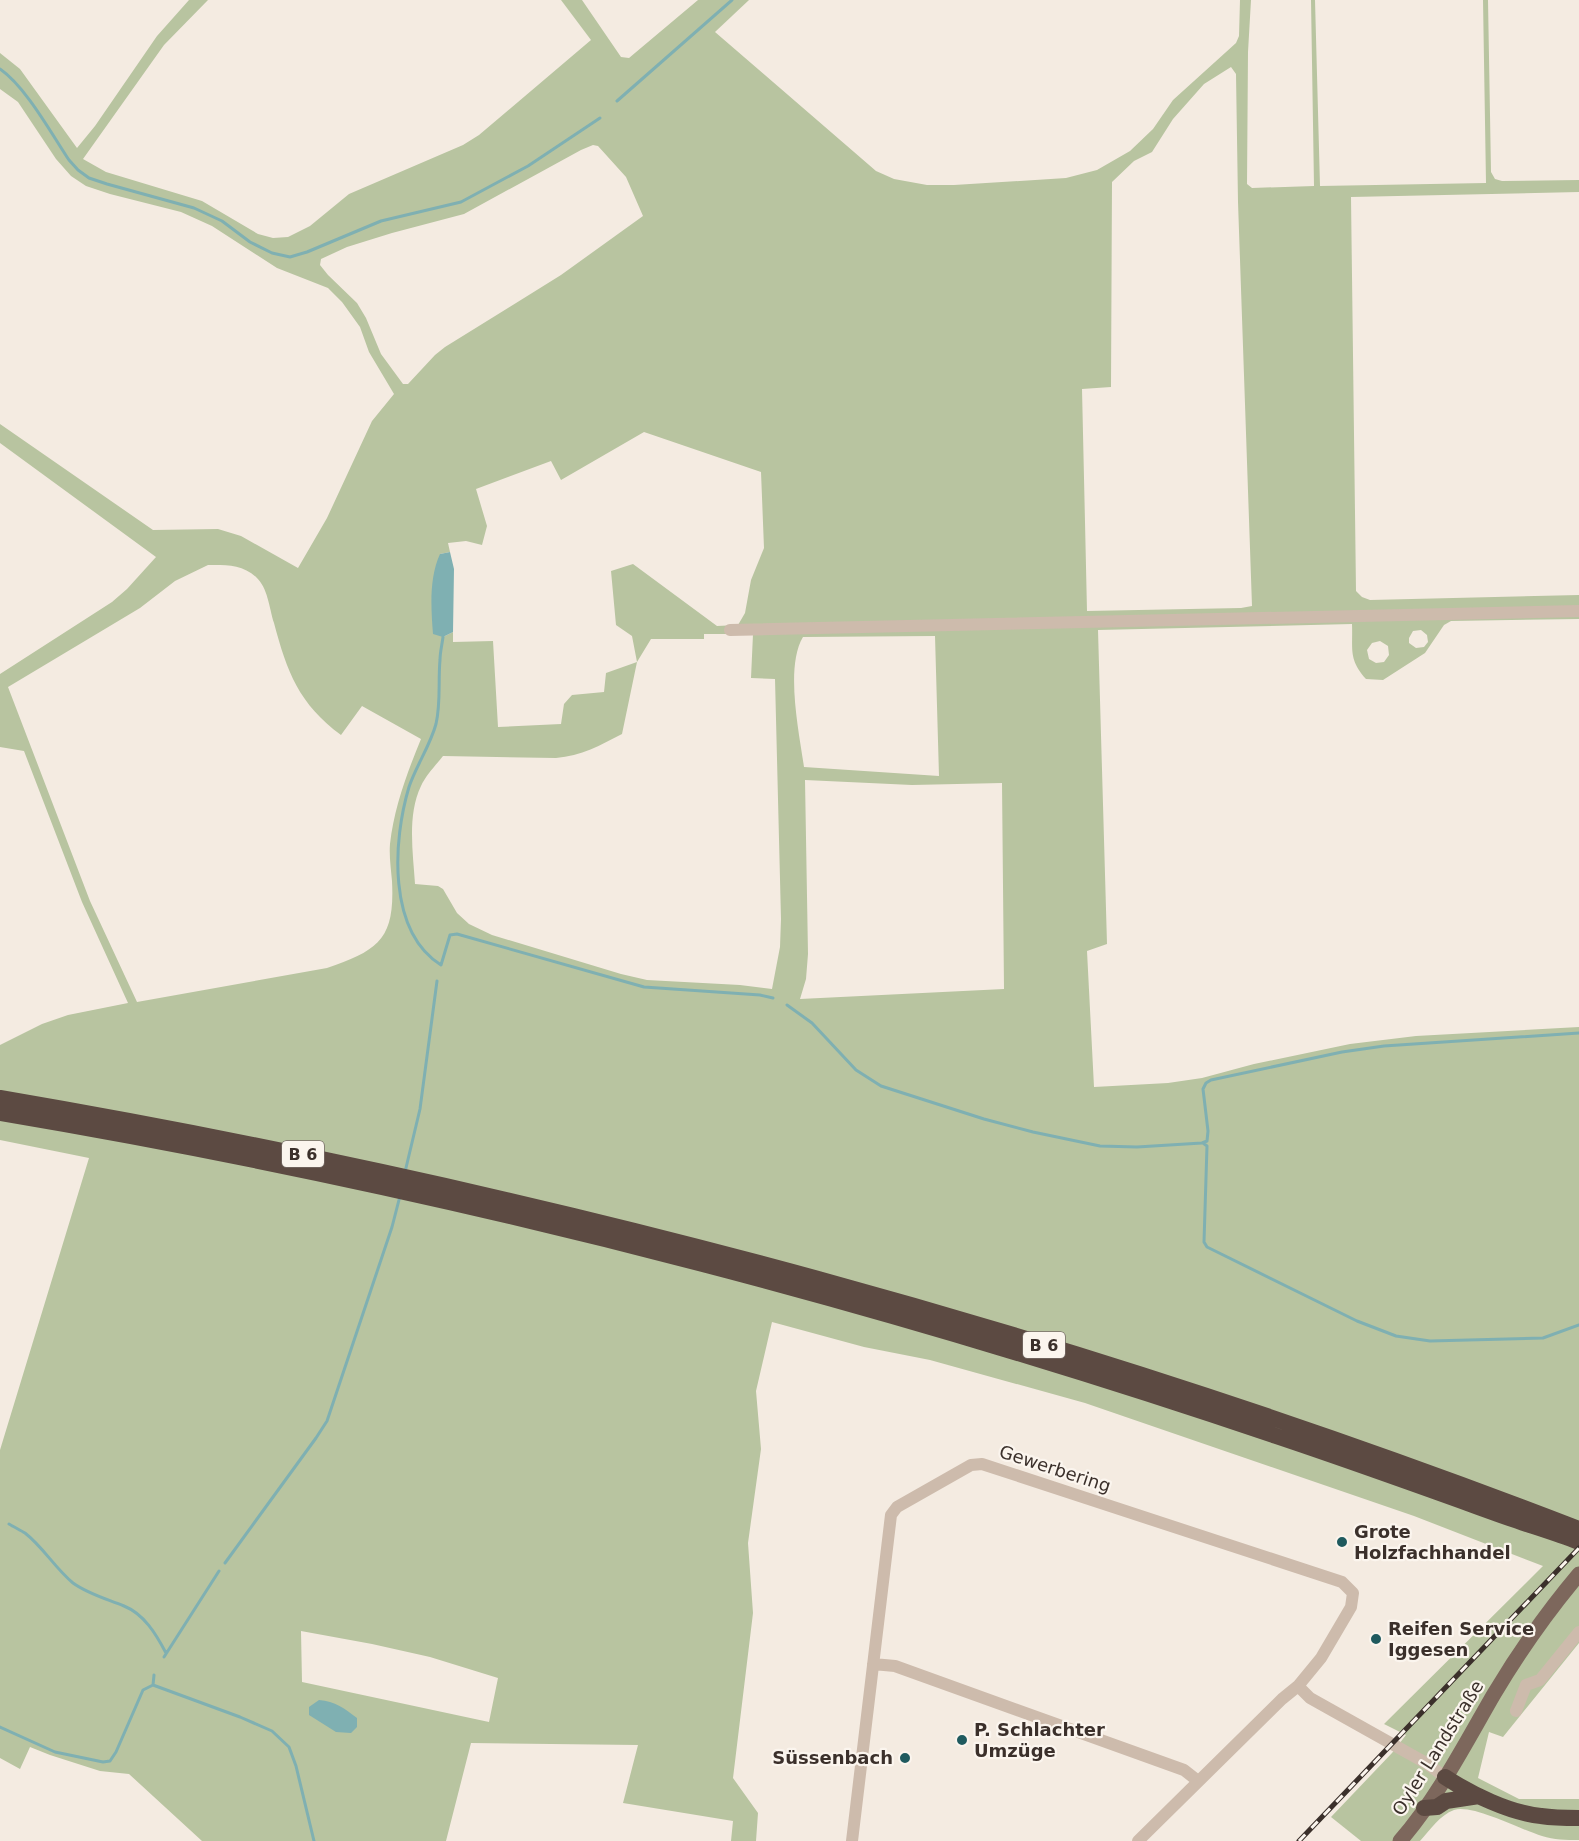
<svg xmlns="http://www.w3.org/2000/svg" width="1579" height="1841" viewBox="0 0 1579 1841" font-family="'DejaVu Sans',sans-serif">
  <rect width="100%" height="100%" fill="#f4ebe1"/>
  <path fill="#b8c4a0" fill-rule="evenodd" d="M189 0H208L164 45 83 159 106 172 202 201 258 234 273 238 288 237 310 226 349 194 463 145 479 135 591 40 561 0H582L621 57 629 58 698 0H749L715 32 876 171 894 179 927 185H954L1066 178 1097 170 1130 151 1153 129 1173 100 1236 43 1239 36 1240 0H1251L1248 52 1247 184 1252 188 1314 186 1311 0H1315L1320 186 1486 183 1483 0H1488L1491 172 1495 179 1502 181 1579 180V192L1351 197 1356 591 1362 597 1370 600 1579 595V619L1451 621 1444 625 1425 653 1383 680 1366 679C1348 659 1353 649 1352 624L1098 630 1107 944 1087 951 1094 1087 1168 1083 1202 1078 1254 1064 1350 1044 1416 1036 1579 1027V1643L1503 1737 1489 1732 1478 1778 1519 1799H1579V1840C1566 1840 1554 1840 1542 1836 1521 1830 1473 1804 1454 1810 1440 1815 1430 1830 1420 1841H1361L1331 1817 1392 1753 1406 1735 1384 1724 1543 1566 1414 1516 1085 1403 930 1360 864 1347 772 1322 756 1391 761 1449 748 1543 753 1613 733 1778 758 1813 756 1841H731L733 1821 623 1803 638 1745 471 1743 446 1841H202L129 1774 100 1771 50 1755 30 1747 20 1769 0 1758V1450L89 1158 0 1140V1045L42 1024 68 1015 128 1003 82 902 24 751 0 747V674L112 602 127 589 156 557 0 443V424L153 530 218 529 241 536 298 568 327 518 372 421 394 394 369 352 360 327 342 302 328 288 277 268 212 226 181 212 110 194 86 186 71 176 56 159 18 102 0 89V53L20 69 77 148 95 126 157 36ZM1231 67 1236 74 1238 202 1252 606 1241 608 1087 611 1082 389 1111 387 1112 182 1134 161 1152 152 1173 119 1204 84ZM593 145 598 146 626 177 643 216 561 275 445 347 435 355 408 384H403L381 354 366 318 357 303 328 275 320 265 321 259 347 247 392 233 464 214 581 150ZM644 432 761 472 764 548 751 580 745 613 738 625 717 626 633 564 611 571 616 625 632 636 637 662 606 673 604 692 572 695 564 704 561 724 498 727 493 641 453 642V632L443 637 440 554 450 552 448 543 466 541 482 545 487 526 476 489 551 461 561 480ZM208 565C225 565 242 564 256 577 268 588 269 607 274 623 287 672 299 704 341 735L362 706 421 739C407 773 394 808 390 844 389 856 391 869 392 881 395 939 379 950 327 968L137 1002 90 901 8 687 140 608 175 581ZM1421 630 1427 635 1428 642 1424 647 1416 648 1409 643V638L1413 631ZM704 634H753L751 678 775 679 781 919 780 947 772 989 740 985 647 980 621 974 492 935 469 924 457 913 443 889 438 886 415 884C413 853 407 815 421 786 426 775 436 765 443 756L556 758C581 756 601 745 622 734L637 662 651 639H704ZM935 636 939 776 804 767C799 732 785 667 803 637ZM1380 641 1388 646 1389 655 1384 662 1376 663 1369 659 1367 650 1372 643ZM805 780 912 785 1002 783 1004 989 800 999 806 979 808 954ZM301 1631 372 1644 430 1657 498 1678 489 1722 302 1682Z"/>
  <path fill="#7fb0b2" d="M450 552 454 569 453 632 443 637 433 634C431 608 429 578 440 554Z
    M319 1700C335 1701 345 1709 357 1718V1727L351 1733 336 1732 309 1715V1707Z"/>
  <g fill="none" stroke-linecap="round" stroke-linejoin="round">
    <path stroke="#7fb0b2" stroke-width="3" d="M0 69C26 87 51 133 69 160L78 170 89 178 107 184 194 208 222 221 250 242 272 253 290 257 307 252 381 221 461 202 528 166 600 118
      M617 101 732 0
      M443 637C442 645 440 652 440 660 438 681 441 703 436 724 430 746 416 766 409 787 393 840 387 931 441 965L450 935 457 934 644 987 760 995 773 998
      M787 1005 812 1023 856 1070 881 1086 984 1119 1033 1132 1100 1146 1137 1147 1202 1143 1207 1141 1208 1131 1203 1089 1206 1083 1211 1080 1342 1052 1384 1046 1579 1033
      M1203 1143 1207 1146 1204 1242 1207 1247 1357 1321 1396 1336 1430 1341 1543 1338 1579 1325
      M405 1172 420 1109 437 981
      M9 1524C14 1527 20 1530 25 1533 43 1547 55 1568 73 1583 88 1594 107 1599 124 1606 144 1614 156 1634 166 1653
      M225 1563 316 1438 327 1421 392 1227 400 1196
      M164 1657 219 1571
      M153 1685 154 1675
      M0 1727 55 1752 103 1762 110 1761 116 1752 143 1690 153 1685 240 1717 272 1731 289 1747 296 1766 314 1841"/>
    <path stroke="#cdbbac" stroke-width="12" d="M730 630 1579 611
      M873 1664 895 1666 1184 1770 1198 1781
      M1298 1686 1310 1698 1426 1763 1445 1777
      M1516 1711 1526 1685 1540 1680 1579 1632
      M852 1841 891 1515 897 1507 971 1465 982 1464 1342 1582 1353 1593 1351 1607 1321 1658 1298 1686 1282 1699 1138 1841"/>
    <path stroke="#7d675c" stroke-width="15" d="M1400 1841C1438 1797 1465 1744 1494 1694 1519 1652 1547 1612 1579 1574"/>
    <path stroke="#5c4a42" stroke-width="16" d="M0 1098C538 1190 1069 1332 1579 1529
      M0 1113C433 1186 860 1295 1276 1436 1354 1462 1431 1490 1509 1518 1532 1526 1556 1533 1579 1542
      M1445 1777C1471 1794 1510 1813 1541 1816 1554 1818 1566 1818 1579 1818
      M1424 1808 1437 1807 1446 1801 1479 1796"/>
    <defs>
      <path id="rail" d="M1299 1841 1579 1548"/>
    </defs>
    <use href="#rail" stroke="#3b302b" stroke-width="5"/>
    <use href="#rail" stroke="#fbf5ee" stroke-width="3" stroke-dasharray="9" stroke-linecap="butt"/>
  </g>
  <g fill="#1f5a5e" stroke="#fbf5ee" stroke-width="2">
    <circle cx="1342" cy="1542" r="6"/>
    <circle cx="1376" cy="1639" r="6"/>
    <circle cx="962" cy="1740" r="6"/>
    <circle cx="905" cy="1758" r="6"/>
  </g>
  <g text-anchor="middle" stroke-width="4.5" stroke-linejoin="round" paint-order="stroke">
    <g fill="#fbf5ee" stroke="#756b66" stroke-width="1.5">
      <rect x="282" y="1141" width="42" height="26" rx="4.5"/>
      <rect x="1023" y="1332" width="42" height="26" rx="4.5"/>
    </g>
    <g font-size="16" font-weight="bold" fill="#3b302b">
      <text x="303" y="1160">B 6</text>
      <text x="1044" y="1351">B 6</text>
    </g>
    <g font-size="18" fill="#3b302b" stroke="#fbf5ee">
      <text transform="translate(1055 1469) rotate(18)" y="6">Gewerbering</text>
      <text transform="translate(1438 1748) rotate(-58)" y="6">Oyler Landstraße</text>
    </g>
    <g font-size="18" font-weight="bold" fill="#3b302b" stroke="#fbf5ee" text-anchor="start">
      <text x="1354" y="1538">Grote<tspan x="1354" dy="21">Holzfachhandel</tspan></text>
      <text x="1388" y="1635">Reifen Service<tspan x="1388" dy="21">Iggesen</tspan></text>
      <text x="974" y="1736">P. Schlachter<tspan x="974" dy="21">Umzüge</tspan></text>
      <text x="893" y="1764" text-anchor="end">Süssenbach</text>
    </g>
  </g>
</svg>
